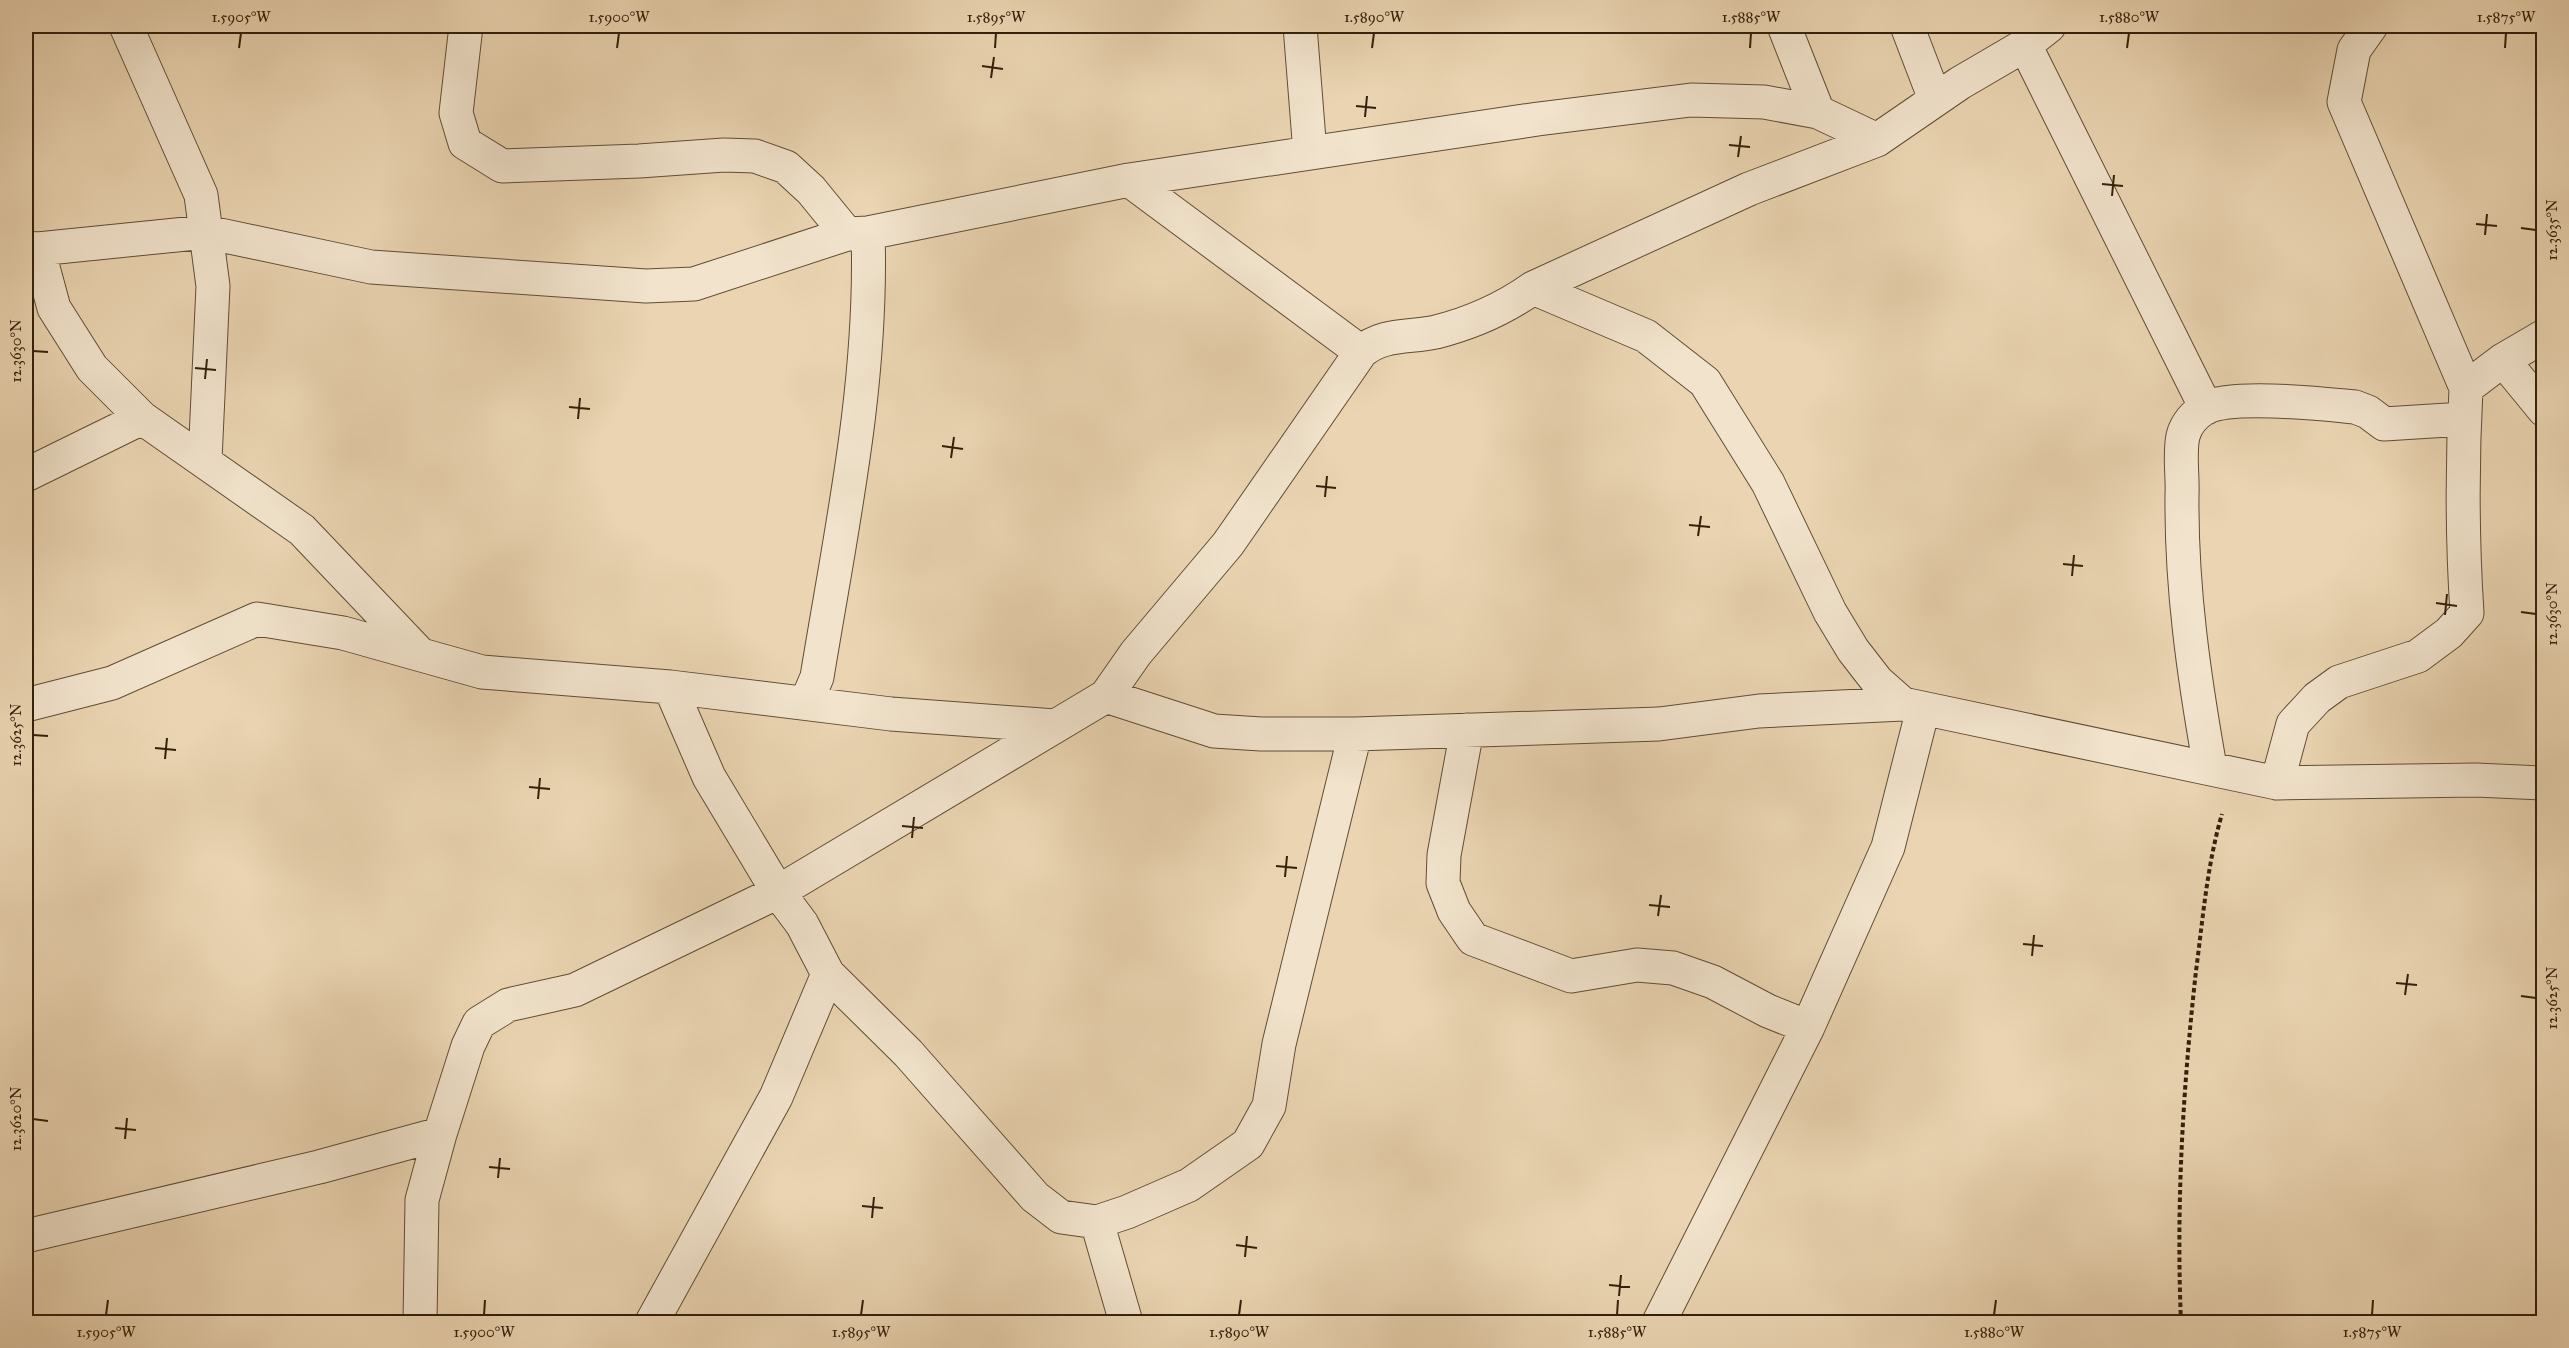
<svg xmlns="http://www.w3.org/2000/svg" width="2569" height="1348" viewBox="0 0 2569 1348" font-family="'IM FELL Great Primer',serif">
  <rect width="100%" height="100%" fill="#ead4b1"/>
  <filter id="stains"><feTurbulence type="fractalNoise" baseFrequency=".00333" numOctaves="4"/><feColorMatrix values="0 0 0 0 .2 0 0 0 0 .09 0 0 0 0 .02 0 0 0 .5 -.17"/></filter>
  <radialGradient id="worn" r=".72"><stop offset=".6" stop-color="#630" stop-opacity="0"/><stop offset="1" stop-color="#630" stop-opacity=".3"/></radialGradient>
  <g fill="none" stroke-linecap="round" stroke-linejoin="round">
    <defs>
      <path id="minor" d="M126 26 201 195 213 286 205 460
        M466 26 456 113 465 143 502 166 639 161 724 155 755 156 786 167 811 190 847 234
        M1300 26 1310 153
        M1784 26 1818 112
        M1907 26 1935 99
        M2371 26 2354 50 2344 102 2466 388
        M2025 45 2206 408
        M1129 180 1361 352
        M26 248 38 249 206 232 371 267 646 286 694 284 847 234 868 233 1129 180 1538 119 1691 100 1764 102 1818 112 1877 140
        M38 249 54 308 92 368 142 418 302 530 420 654
        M1533 288 1646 336 1705 382 1768 483 1830 612 1853 650 1877 681 1903 704 2277 783 2476 780 2544 783
        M2503 360 2544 410
        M26 475 142 418
        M670 687 709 777 778 892 802 924 828 974 908 1053 1035 1197 1061 1217 1097 1222 1126 1322
        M1106 696 1214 731 1261 734H1355L1659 724 1759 711 1903 704
        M806 703 817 677C841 530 873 383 868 233
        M26 705 112 683 257 619 343 633 482 672 670 687 891 714 1055 726
        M1467 730 1444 855 1443 883 1454 911 1473 939 1571 976 1637 965 1673 968 1713 982 1768 1011 1808 1027
        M2210 767C2194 677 2181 587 2182 495 2183 476 2179 454 2183 436 2186 424 2195 414 2205 408 2233 394 2323 404 2355 407L2368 412 2384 424 2464 419
        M2277 783 2293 724 2317 698 2339 682 2418 656 2449 633 2467 613C2462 537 2462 464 2466 388L2503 360 2544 336
        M1097 1222 1127 1212 1189 1185 1248 1144 1269 1106 1279 1044 1355 734
        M26 1236 319 1167 440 1134 468 1046 479 1023 508 1005 575 990 778 892 1106 696 1136 653 1228 544 1361 352C1383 333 1409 338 1436 332 1472 323 1502 310 1533 288L1749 189 1877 140 1960 83 2025 45 2049 26
        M420 1322 422 1200 440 1134
        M652 1322 776 1097 828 974
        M1659 1322 1808 1027 1888 847 1923 709"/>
    </defs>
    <use href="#minor" stroke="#614d34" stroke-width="35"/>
    <path stroke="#33200a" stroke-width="4" stroke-dasharray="4.5 3" stroke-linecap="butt" d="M2181 1322C2176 1205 2183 1087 2196 971 2203 918 2207 865 2222 814"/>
    <use href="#minor" stroke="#f1e3cc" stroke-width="33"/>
  </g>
  <path fill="none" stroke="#33200a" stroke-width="2" d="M239 48 241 33M617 48 619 33M995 48 996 33M1372 48 1374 33M1750 48 1751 33M2127 48 2129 33M2505 48 2506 33M982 66 1003 69M991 78 994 57M1356 106 1376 108M1365 117 1367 96M1729 145 1750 147M1738 157 1741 136M2102 184 2123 186M2112 196 2114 175M2476 224 2497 226M2521 228 2536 230M2485 235 2487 214M33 351 48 352M195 368 216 370M205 379 207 359M569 407 590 409M578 419 580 398M942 446 963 449M951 458 954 437M1316 486 1336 488M1325 497 1327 476M1689 525 1710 527M1698 536 1701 516M2063 564 2083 566M2072 576 2074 555M2436 603 2457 606M2521 612 2536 614M2445 615 2447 594M33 735 48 736M155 748 176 750M165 759 167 738M529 787 550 789M538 799 540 778M902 826 923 828M912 838 914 817M1276 866 1297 868M1285 877 1287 856M1649 905 1670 907M1658 916 1661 895M2023 944 2043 946M2032 956 2034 935M2396 983 2417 985M2405 995 2408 974M2521 996 2536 998M33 1119 48 1121M115 1128 136 1130M125 1139 127 1118M489 1167 510 1169M498 1178 500 1158M862 1206 883 1208M872 1218 874 1197M1236 1245 1257 1248M1245 1257 1247 1236M1609 1285 1630 1287M1619 1296 1621 1275M106 1315 108 1300M484 1315 485 1300M861 1315 863 1300M1239 1315 1241 1300M1617 1315 1618 1300M1994 1315 1996 1300M2372 1315 2373 1300"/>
  <rect width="2569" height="1348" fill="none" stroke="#ead4b1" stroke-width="66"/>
  <rect x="33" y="33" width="2503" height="1282" fill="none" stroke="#33200a" stroke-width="2"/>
  <g font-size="15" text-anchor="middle" fill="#33200a">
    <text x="241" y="22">1.5905°W</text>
    <text x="619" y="22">1.5900°W</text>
    <text x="996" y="22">1.5895°W</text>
    <text x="1374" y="22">1.5890°W</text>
    <text x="1751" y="22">1.5885°W</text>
    <text x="2129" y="22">1.5880°W</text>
    <text x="2506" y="22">1.5875°W</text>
    <text transform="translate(2552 230) rotate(-90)" y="5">12.3635°N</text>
    <text transform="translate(16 351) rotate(-90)" y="5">12.3630°N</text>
    <text transform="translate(2552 614) rotate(-90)" y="5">12.3630°N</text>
    <text transform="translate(16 735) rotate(-90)" y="5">12.3625°N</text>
    <text transform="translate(2552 998) rotate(-90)" y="5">12.3625°N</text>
    <text transform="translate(16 1119) rotate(-90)" y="5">12.3620°N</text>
    <text x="106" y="1337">1.5905°W</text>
    <text x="484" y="1337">1.5900°W</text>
    <text x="861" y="1337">1.5895°W</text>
    <text x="1239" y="1337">1.5890°W</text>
    <text x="1617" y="1337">1.5885°W</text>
    <text x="1994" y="1337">1.5880°W</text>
    <text x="2372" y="1337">1.5875°W</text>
  </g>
  <rect width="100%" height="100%" filter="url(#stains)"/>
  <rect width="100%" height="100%" fill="url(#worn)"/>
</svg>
